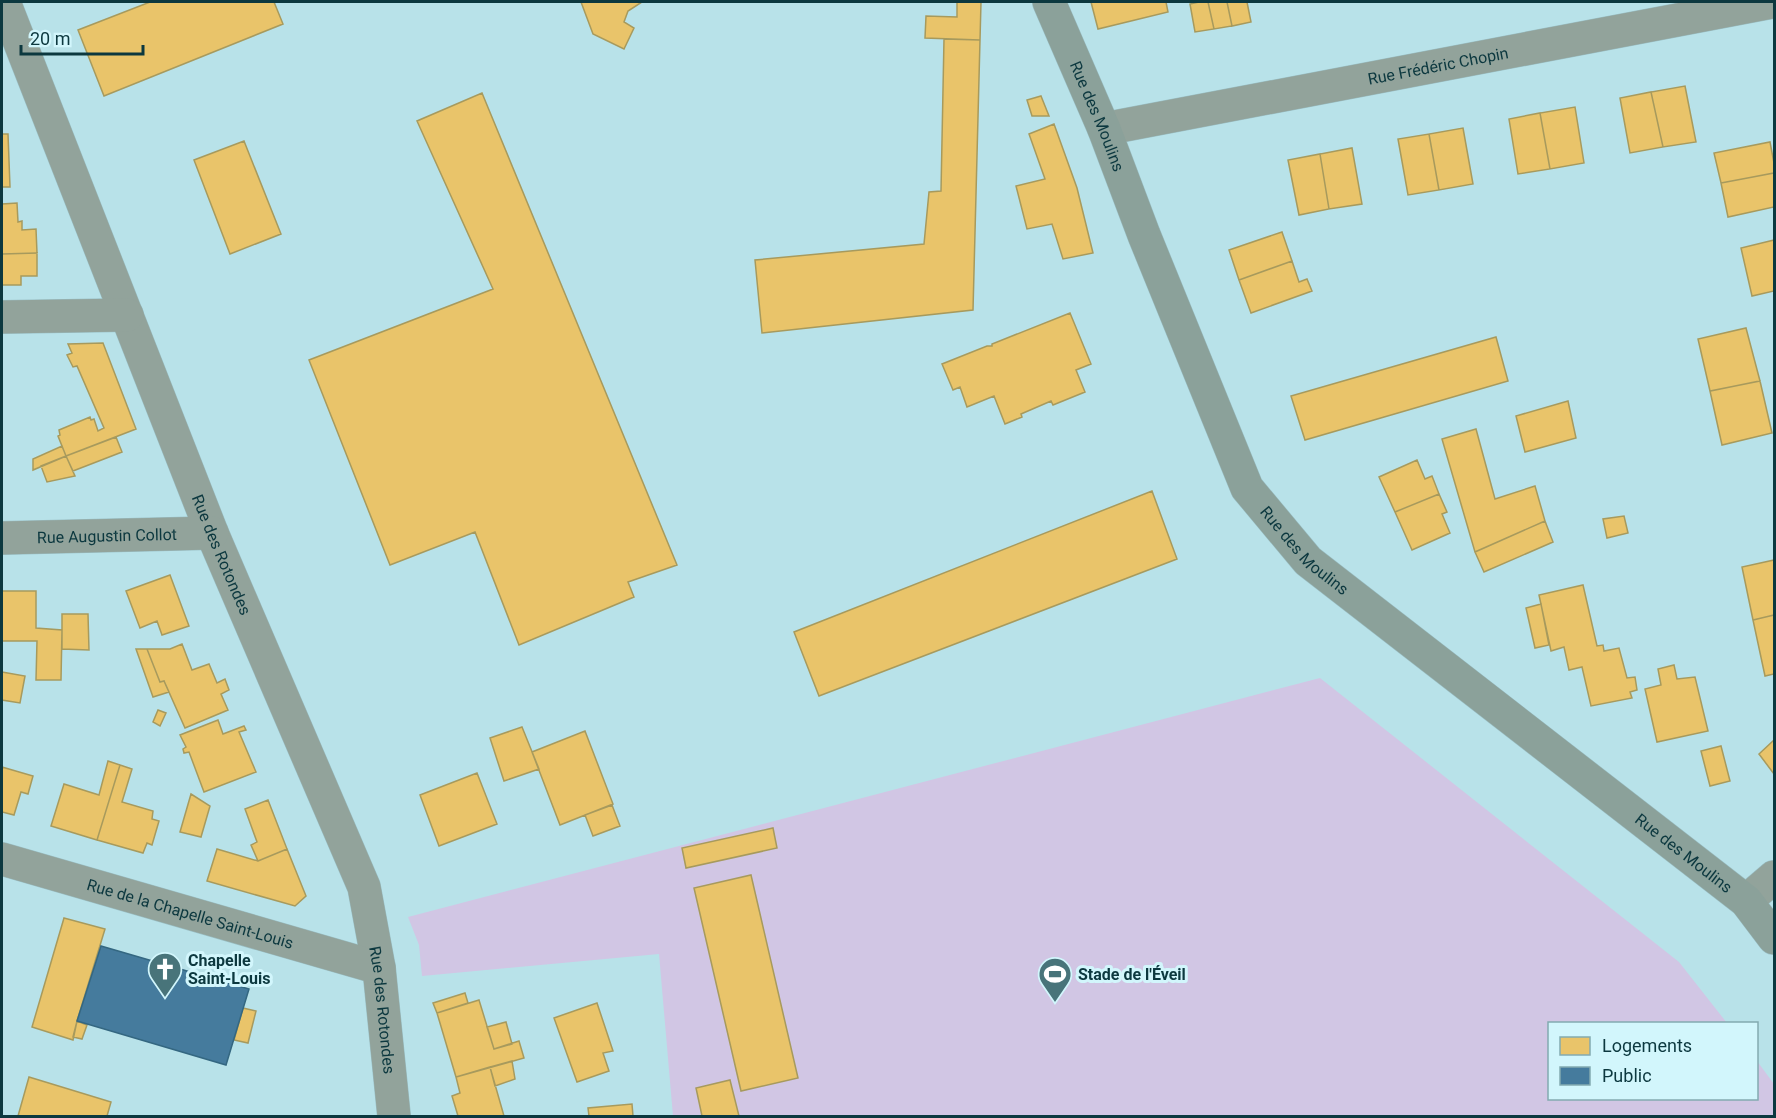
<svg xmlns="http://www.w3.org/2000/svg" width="1776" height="1118" viewBox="0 0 1776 1118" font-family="Roboto,sans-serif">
  <rect width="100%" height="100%" fill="#b8e2e9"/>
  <path fill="#d1c6e4" d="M1320 678 1679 962 1727 1023 1550 1024V1098H1756L1757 1061 1774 1084V1116H673L659 954 422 976 419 945 408 917Z"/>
  <path fill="#e9c46a" stroke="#a79a5d" stroke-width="1.5" d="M150 2H274L283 24 104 96 78 30Z
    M581 2H642L628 11 624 22 634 28 624 49 593 34Z
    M957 2H981L980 40 925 38 926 16 957 17Z
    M1091 2H1166L1168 12 1098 29Z
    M1199 2H1208L1214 29 1195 32 1190 4Z
    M1208 2H1227L1232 26 1214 29Z
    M1227 2H1247L1251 22 1232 26Z
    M944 39 980 40 973 310 762 333 755 260 924 244 929 192 941 191Z
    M1685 86 1696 142 1663 147 1651 92Z
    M1651 92 1663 147 1630 153 1620 98Z
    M482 93 677 565 628 582 634 597 519 645 475 532 390 565 309 360 493 289 417 121Z
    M1041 96 1049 116H1032L1027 100Z
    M1575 107 1584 163 1550 169 1540 113Z
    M1540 113 1550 169 1518 174 1509 119Z
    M1054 124 1077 188 1093 253 1063 259 1052 224 1027 229 1016 186 1045 179 1029 134Z
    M1463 128 1473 184 1439 190 1429 134Z
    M2 134H8L10 187H2Z
    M1429 134 1439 190 1408 195 1398 139Z
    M244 141 281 234 230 254 194 160Z
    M1770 142 1774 163V173L1721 183 1714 153Z
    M1352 148 1362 204 1329 209 1320 154Z
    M1320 154 1329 209 1299 215 1288 160Z
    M1774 173V207L1728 217 1721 183Z
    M17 203 18 222 22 221V230L36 229 37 253 2 254V204Z
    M1282 232 1292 261 1239 280 1229 250Z
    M1774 240V291L1752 296 1741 248Z
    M37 253V276H21V285H2V254Z
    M1292 261 1299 282 1307 279 1312 291 1251 313 1239 280Z
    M1070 313 1091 364 1076 370 1085 392 1053 405 1051 401 1021 414 1022 417 1005 424 994 396 967 407 960 387 953 390 942 364 987 346H992V344Z
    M1746 328 1760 381 1710 391 1698 339Z
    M1496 337 1508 381 1305 440 1291 396Z
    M103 343 136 429 66 456 58 436 60 435 59 430 90 417 91 420 94 419 98 431 104 428 77 366 73 367 67 355 72 353 68 344Z
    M1760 381 1772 433 1722 445 1710 391Z
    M1568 401 1576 438 1525 452 1516 416Z
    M1476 429 1495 499 1535 486 1545 521 1475 552 1442 439Z
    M116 437 122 452 73 471 66 456Z
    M62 446 66 456 33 470V459Z
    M66 456 75 476 47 482 41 466Z
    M1417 460 1425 479 1432 476 1439 494 1395 512 1379 477Z
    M1152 491 1177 559 819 696 794 632Z
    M1439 494 1447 512 1442 514 1450 533 1412 550 1395 512Z
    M1624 516 1628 533 1607 538 1603 519Z
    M1545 521 1553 542 1484 572 1475 552Z
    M1774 560V615L1753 620 1742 567Z
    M170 575 189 626 162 635 157 621 140 628 126 591Z
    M1583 585 1597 646 1603 645 1604 651 1619 648 1627 678 1635 677 1637 690 1630 692 1632 698 1591 706 1582 667 1569 670 1564 647 1551 651 1539 595Z
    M2 591H36V628L62 630 61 680H36L37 641H2Z
    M1541 604 1549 645 1535 648 1526 608Z
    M62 614H88L89 650 62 649Z
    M1774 615V674L1765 676 1753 620Z
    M182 644 192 670 209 664 217 683 225 679 229 690 221 694 228 710 185 728 164 681 160 682 147 649H170Z
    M136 649H147L160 682 164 681 169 692 153 697Z
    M1674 665 1677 679 1695 677 1708 731 1657 742 1645 689 1661 685 1658 669Z
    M2 672 25 676 20 703 2 700Z
    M158 710 166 713 160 726 153 722Z
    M218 720 223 734 244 726 246 730 239 732 256 772 204 792 189 752 184 753 183 749 186 747 180 735Z
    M522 727 539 769 504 781 490 738Z
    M585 731 613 804 560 825 532 752Z
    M1774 740V774L1759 754Z
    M1721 746 1730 781 1710 786 1701 751Z
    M108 761 120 765 97 840 51 826 64 784 99 795Z
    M120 765 132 769 122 802 153 811 152 819 159 821 152 845 147 843 143 853 97 840Z
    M2 767 33 776 28 794 21 792 14 815 2 812Z
    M477 773 497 824 439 846 420 795Z
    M191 794 210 806 201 837 180 832Z
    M268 800 287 849 258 861 251 845 257 842 245 809Z
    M612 805 620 826 593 836 585 815Z
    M773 828 777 848 686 868 682 848Z
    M217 849 258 861 287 849 306 896 295 906 207 881Z
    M751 875 798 1078 741 1091 694 888Z
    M64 918 105 929 77 1021 73 1040 32 1027Z
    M465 993 468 1003 437 1013 433 1003Z
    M479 1000 494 1049 519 1041 524 1058 456 1077 437 1013Z
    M597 1003 613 1051 603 1053 609 1071 577 1082 554 1018Z
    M243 1008 256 1011 248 1043 234 1040Z
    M77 1021 87 1025 82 1039 73 1037Z
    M506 1022 512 1044 494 1049 487 1027Z
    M512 1061 515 1079 495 1086 490 1067Z
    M490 1067 504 1116H458L452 1096 460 1093 456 1077Z
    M29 1077 111 1102 107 1116H18Z
    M730 1080 739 1116H702L696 1088Z
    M632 1104 633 1116H589L588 1108Z"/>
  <path fill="#457b9d" stroke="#346781" stroke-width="1.5" d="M101 946 249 989 226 1065 77 1021Z"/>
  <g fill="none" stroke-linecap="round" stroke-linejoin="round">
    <defs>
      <g id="street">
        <path id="s1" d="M4 2 212 533 364 887 379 968 394 1116"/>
        <path id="s2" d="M1104 129 1772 2"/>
        <path d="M2 317 127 315"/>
        <path id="s3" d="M2 538 212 533"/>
        <path id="s4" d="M2 859 379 968"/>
        <path d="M1746 901 1774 877"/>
      </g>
      <g id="secondary">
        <path id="s5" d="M1049 2 1104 129 1144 235 1247 488 1308 561 1746 901 1774 938"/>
      </g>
    </defs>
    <use href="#street" stroke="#9abec3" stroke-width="34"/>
    <use href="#secondary" stroke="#9abec3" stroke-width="34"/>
    <use href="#street" stroke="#92a39b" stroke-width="33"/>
    <use href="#secondary" stroke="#8ba19a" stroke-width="33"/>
  </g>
  <defs>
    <symbol id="church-pin" viewBox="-11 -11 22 30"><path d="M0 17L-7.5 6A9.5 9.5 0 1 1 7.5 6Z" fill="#48747a" stroke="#d2f6fc"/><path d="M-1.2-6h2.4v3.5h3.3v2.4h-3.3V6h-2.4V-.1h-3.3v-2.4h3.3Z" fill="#fff"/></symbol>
    <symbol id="stadium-pin" viewBox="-11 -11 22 30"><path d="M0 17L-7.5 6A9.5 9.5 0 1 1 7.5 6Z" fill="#48747a" stroke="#d2f6fc"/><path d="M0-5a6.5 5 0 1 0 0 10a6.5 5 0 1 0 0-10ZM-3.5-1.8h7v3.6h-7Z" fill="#fff"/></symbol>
  </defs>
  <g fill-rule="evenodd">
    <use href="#church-pin" x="146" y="950" width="38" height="52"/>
    <use href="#stadium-pin" x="1036" y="955" width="38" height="52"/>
  </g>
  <g text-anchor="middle" stroke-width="6" stroke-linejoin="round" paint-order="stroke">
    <g font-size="16" fill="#0c383f" stroke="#d2f6fc">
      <text dy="6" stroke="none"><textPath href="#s2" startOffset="340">Rue Frédéric Chopin</textPath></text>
      <text dy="6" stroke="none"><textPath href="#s5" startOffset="124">Rue des Moulins</textPath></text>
      <text dy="6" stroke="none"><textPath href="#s3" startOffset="105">Rue Augustin Collot</textPath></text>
      <text dy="6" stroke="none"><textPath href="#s5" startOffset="610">Rue des Moulins</textPath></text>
      <text dy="6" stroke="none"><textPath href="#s1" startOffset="594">Rue des Rotondes</textPath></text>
      <text dy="6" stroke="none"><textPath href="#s5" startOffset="1096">Rue des Moulins</textPath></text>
      <text dy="6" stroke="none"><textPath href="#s4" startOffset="196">Rue de la Chapelle Saint-Louis</textPath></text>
      <text dy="6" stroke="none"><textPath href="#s1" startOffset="1080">Rue des Rotondes</textPath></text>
    </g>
    <g font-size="16" font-weight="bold" fill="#0c383f" stroke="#d2f6fc" text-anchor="start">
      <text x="188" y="966">Chapelle<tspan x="188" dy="18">Saint-Louis</tspan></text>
      <text x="1078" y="980">Stade de l'Éveil</text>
    </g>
  </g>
  <rect width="1776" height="1118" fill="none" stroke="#0c383f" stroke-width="6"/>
  <rect x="1548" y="1022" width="210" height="78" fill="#d2f6fc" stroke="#83aab0" stroke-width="1.5"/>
  <rect x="1560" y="1037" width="30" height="18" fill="#e9c46a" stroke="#83aab0" stroke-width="1.5"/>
  <text x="1602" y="1052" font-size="18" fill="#0c383f">Logements</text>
  <rect x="1560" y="1067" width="30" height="18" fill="#457b9d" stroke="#83aab0" stroke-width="1.5"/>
  <text x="1602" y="1082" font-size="18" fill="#0c383f">Public</text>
  <path d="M21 45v9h122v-9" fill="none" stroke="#0c383f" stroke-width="3"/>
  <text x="30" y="45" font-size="18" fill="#0c383f" stroke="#d2f6fc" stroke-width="4.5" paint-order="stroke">20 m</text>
</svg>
